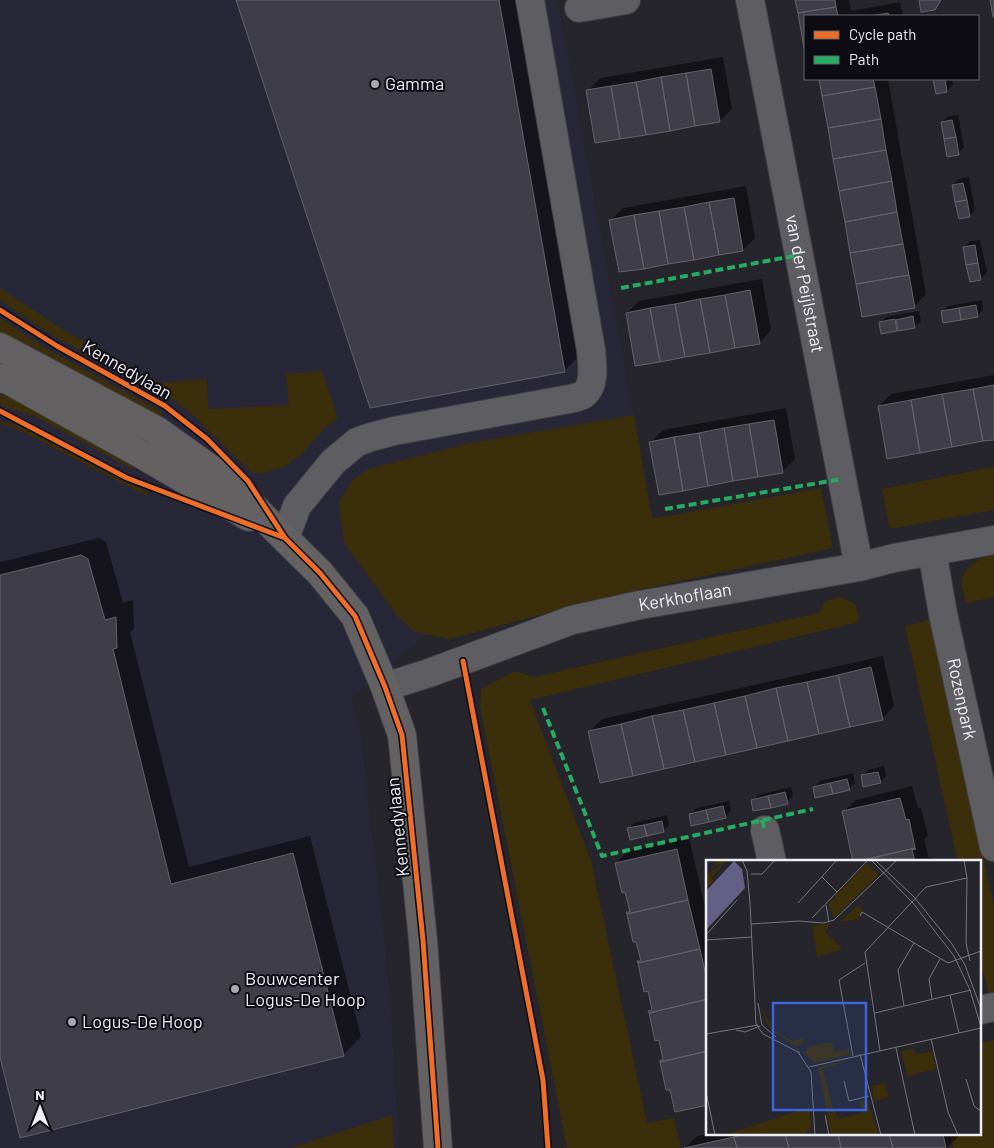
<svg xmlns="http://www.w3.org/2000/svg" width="994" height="1148" viewBox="0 0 994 1148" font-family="Barlow,sans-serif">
  <rect width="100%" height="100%" fill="#25252b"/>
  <path fill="#282737" d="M0 0H558L636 429 590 496 351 698 362 739 368 802 380 901 390 997 399 1148H0Z"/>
  <path fill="#3a2f0a" d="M0 288 65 331 160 383 207 379 208 409 289 405 286 374 322 371 338 418 322 430 302 454 284 467 261 474 251 472 193 415 172 398 55 337 0 300Z
    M0 318 43 347 162 412V417L157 419 0 334Z
    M0 394 26 402 135 464 133 468H130L36 417 0 405Z
    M634 415 652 519 821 488 833 548 612 596 450 639 415 632 399 618 344 543 339 502 352 480 369 469 470 443Z
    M0 421 20 426 148 493 147 496 19 430 0 424Z
    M994 467V510L890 529 882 489Z
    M994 554V597L966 603 962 587V576L968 568 982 557Z
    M842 597 856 605 859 622 530 700 591 861 647 1123 674 1118 681 1148H567L480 706 481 689 515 671 534 677 819 613 825 601Z
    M929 620 994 905V992L989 996 980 958V862H958L905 626Z
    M994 1040V1148H953L950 1134H980V1043Z
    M392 1115 394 1148H291Z"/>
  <path fill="#0007" d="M237 0H520L582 353 564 371Z
    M797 0H849L851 11 900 2 903 16H805V46Z
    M723 57 732 109 720 121 588 91 600 78Z
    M820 79H888L926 294 914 307 863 316Z
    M935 79H952L953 84 947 91 937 93Z
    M958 115 964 147 958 153 942 122 948 116Z
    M969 177 975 210 969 216 953 185 959 179Z
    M746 186 755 238 743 250 611 220 623 208Z
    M980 240 987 272 981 279 964 247 970 241Z
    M762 279 771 330 759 343 627 313 639 301Z
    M982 300 983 310 977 316 942 312 948 306Z
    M919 311 921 321 915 327 882 333 880 323 886 317Z
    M994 375V438L879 406 891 394Z
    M786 408 795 459 782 472 651 442 663 430Z
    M99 538 106 542 123 603 133 600 134 629 130 632 189 867 310 836 361 1037 343 1055 0 1052V562Z
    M883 656 894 706 882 719 590 731 602 719Z
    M884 766 886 776 880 782 862 776 868 770Z
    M853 773 855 783 849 789 814 787 820 781Z
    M912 786 918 808H921L928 836 924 839 929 858 932 857 933 862H855L843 812 856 800Z
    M791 787 793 796 787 802 752 801 758 795Z
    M729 801 731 811 725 817 690 814 696 808Z
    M667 815 669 825 663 831 628 829 634 823Z
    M689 837 708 920V1103L671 1088 661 1061 664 1058 660 1039 650 1011 653 1008 649 989 639 962 641 959 628 913 630 910 626 891 616 863 628 851Z
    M708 1134H958V1137L947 1148H685L697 1136Z"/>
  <path fill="#3f3e48" stroke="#636268" d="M236 0H499L565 372 370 408Z
    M795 0H835L836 7 798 13Z
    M919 0H941L935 10 921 12Z
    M990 0H994V17H993Z
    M836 7 838 16H805V48H804L798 13Z
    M888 13 889 16H871Z
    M711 69 720 122 695 126 686 73Z
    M686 73 695 126 670 131 661 77Z
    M661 77 670 131 646 135 636 82Z
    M819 79H873L875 87 822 96Z
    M933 79H945L947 92 936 94Z
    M636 82 646 135 620 139 611 86Z
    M611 86 620 139 595 143 586 90Z
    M875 87 881 119 828 128 822 96Z
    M881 119 886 150 833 159 828 128Z
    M952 120 956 137 944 139 941 122Z
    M956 137 959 155 947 157 944 139Z
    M886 150 892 181 839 191 833 159Z
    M892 181 897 212 845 222 839 191Z
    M963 183 967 200 955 202 952 185Z
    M734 198 743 251 719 255 709 202Z
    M967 200 970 217 959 219 955 202Z
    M709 202 719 255 694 260 684 207Z
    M684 207 694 260 668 264 659 211Z
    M659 211 668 264 644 269 634 215Z
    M897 212 903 244 850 253 845 222Z
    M634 215 644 269 619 272 609 220Z
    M903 244 909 275 856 284 850 253Z
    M975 245 978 263 966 265 963 247Z
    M978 263 981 280 970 282 966 265Z
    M909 275 915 308 862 317 856 284Z
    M750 290 760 344 735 348 725 295Z
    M725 295 735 348 710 353 700 299Z
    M700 299 710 353 685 357 675 304Z
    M675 304 685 357 660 362 650 308Z
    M976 305 978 317 961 320 959 308Z
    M650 308 660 362 635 366 626 313Z
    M959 308 961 320 943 323 941 311Z
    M913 316 915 328 898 331 896 320Z
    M895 319 897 331 881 334 879 322Z
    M994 385V440L983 441 973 389Z
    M973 389 983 441 952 447 942 394Z
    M942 394 952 447 920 453 911 400Z
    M911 400 920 453 887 459 878 406Z
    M774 420 783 473 758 477 749 424Z
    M749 424 758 477 733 481 724 428Z
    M724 428 733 481 708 486 699 433Z
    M699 433 708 486 683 491 674 437Z
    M674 437 683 491 659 495 649 442Z
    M81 555 88 559 105 620 116 617 117 648 113 649 171 884 293 853 344 1056 20 1138 0 1057V575Z
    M871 667 883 720 850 727 838 675Z
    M838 675 850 727 819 734 807 682Z
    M807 682 819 734 788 741 776 688Z
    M776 688 788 741 757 748 745 696Z
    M745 696 757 748 726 755 714 703Z
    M714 703 726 755 695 762 683 710Z
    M683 710 695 762 664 769 652 716Z
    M652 716 664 769 633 776 621 724Z
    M621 724 633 776 600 783 588 731Z
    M878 772 881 783 863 787 861 775Z
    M847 779 850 790 833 794 830 783Z
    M830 783 833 794 815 798 813 787Z
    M785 792 788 804 771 808 768 796Z
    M768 796 771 808 753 811 751 800Z
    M900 798 906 820 909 819 915 848 853 862 842 811Z
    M723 806 726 818 709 822 706 810Z
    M706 810 709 822 691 826 689 814Z
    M662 821 664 832 647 836 644 825Z
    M644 825 647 836 630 840 627 828Z
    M915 848 916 849 912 850 915 862H857Z
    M677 849 688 900 627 914 626 912H630L625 892 622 893 615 863Z
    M688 900 700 949 638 963 637 961H641L636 942H633L627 914Z
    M700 949 708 985V999L649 1013 648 1011 652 1010 648 991 644 992 638 963Z
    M708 999V1051L660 1062V1060H663L659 1040 655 1041 649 1013Z
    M708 1051V1105L675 1112 670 1090H666L660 1062Z
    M746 1134H785L789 1148H737L734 1137Z
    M785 1134H838L841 1148H789Z
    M838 1134H889L893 1148H841Z
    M889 1134H943L946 1148H893Z
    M734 1137 737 1148H684Z"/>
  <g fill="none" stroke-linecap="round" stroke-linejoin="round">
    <defs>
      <g id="minor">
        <path id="s1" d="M750 0 859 567"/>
        <path d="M579 8 626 0"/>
        <path d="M285 538 297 506 333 462 357 442 371 437 394 431 569 399C574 398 581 397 584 394 596 385 592 363 591 350L530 0"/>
        <path id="s2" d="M932 551 943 614 994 847"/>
        <path id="s3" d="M385 687 429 673 572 620 640 605 859 567 894 558 994 540"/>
        <path d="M765 830 772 862"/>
        <path d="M980 1010 994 1007"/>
      </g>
      <path id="major" d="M0 347 156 430 226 480 320 573 355 616 385 687 402 735 423 940 438 1148
        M0 378 8 380 141 454 249 517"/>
    </defs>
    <use href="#minor" stroke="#403f44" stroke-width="30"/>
    <use href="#major" stroke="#403f44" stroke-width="30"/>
    <use href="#minor" stroke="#5d5d62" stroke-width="28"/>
    <use href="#major" stroke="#636162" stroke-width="28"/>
    <path stroke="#26ab63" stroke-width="4" stroke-dasharray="8 4" stroke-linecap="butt" d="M621 288 799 255
      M665 509 842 479
      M543 708 602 856 813 809
      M762 820 765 830"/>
    <defs>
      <path id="cycleway" d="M0 310 57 346 165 406 207 439 248 481 285 538 320 573 355 616 385 687 402 735 423 940 438 1148
        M0 411 127 478 285 538
        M463 661 543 1080 548 1148"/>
    </defs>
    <use href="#cycleway" stroke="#0d0c12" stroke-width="8"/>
    <use href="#cycleway" stroke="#ee6e29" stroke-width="5"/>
  </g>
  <g fill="#a8a8b0" stroke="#0d0c12" stroke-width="2">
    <circle cx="375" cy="84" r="5"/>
    <circle cx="235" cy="989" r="5"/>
    <circle cx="72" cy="1022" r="5"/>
  </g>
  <g text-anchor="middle" stroke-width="4" stroke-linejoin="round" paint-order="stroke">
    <g font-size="18" fill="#efeef7" stroke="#0d0c12" text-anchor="start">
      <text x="385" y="90">Gamma</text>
      <text x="245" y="985">Bouwcenter<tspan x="245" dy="21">Logus-De Hoop</tspan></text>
      <text x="82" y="1028">Logus-De Hoop</text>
    </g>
    <g font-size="18" fill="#efeef7" stroke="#0d0c12">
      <text dy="6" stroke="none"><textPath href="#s1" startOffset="289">van der Peijlstraat</textPath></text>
      <text transform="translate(127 370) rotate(30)" y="6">Kennedylaan</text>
      <text dy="6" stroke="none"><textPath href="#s3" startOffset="314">Kerkhoflaan</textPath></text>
      <text dy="6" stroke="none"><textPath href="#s2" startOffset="151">Rozenpark</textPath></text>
      <text transform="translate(398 827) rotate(-96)" y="6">Kennedylaan</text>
    </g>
  </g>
  <g transform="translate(706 860)">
    <rect width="275" height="275" fill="#25252b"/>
    <path d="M13 0H21L5 18 8 21 2 27 0 15 14 6 12 4 5 8ZM161 3 173 15 128 58 122 44 128 38 130 40 129 36ZM151 46 157 49 152 59 134 62ZM124 64 119 72 137 89 111 97 106 66ZM56 146 67 170 87 181 97 178 99 182 90 187 67 171 60 163ZM126 182 128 191 144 189 145 194 109 203 99 194 101 187ZM208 188 210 195 226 191 230 209 201 216 195 191ZM147 199 117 209 127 248 133 259 156 253 154 241 161 240 173 275H125L112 207ZM166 223 167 226 179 223 182 237 168 241ZM104 247 105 267 98 275H19Z" fill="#3a2f0a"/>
    <path d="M28 1 36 9 39 28 0 70V31Z" fill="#645f84"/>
    <path fill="none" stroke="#76757d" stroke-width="1" d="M36 0 41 11 44 43 50 164 57 174 94 193M165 0 207 43 248 96 264 130 275 167M169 0 208 37 246 84 259 105 275 149M258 0 261 18 260 83 264 101M45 14H56L69 0M116 17 131 32M92 43 131 0M120 45 123 62M154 56 156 52 242 103 275 91M106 58 162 0M45 64 92 61 118 63 128 60 191 0M0 75 31 40M0 80 46 77M244 135 253 173M226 139 223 119 234 99M52 143 56 165 70 177M198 146 192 110 208 83M169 153 265 130M30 170 39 172 54 166M0 174 52 165M225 179 242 252 252 275M190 188 209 275M174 191 159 92 220 27 261 18M92 192 105 212 109 275M154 194 175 275M147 196 133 120 159 103M103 207 275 168M260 219 268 246 275 251M138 221 143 241 163 236M0 232 9 275M119 255 123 275"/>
    <path fill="#3c66dd" fill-opacity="0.15" stroke="#3c66dd" stroke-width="2.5" d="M67 143H160V250H67Z"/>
    <rect width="275" height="275" fill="none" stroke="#efeef7" stroke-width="2.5"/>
  </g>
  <rect x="804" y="15" width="175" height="65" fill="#0d0c12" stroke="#67666e"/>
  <rect x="814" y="31" width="25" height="8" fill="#ee6e29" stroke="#67666e"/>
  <text x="849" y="40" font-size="15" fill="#efeef7">Cycle path</text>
  <rect x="814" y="56" width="25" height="8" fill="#26ab63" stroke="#67666e"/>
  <text x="849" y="65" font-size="15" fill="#efeef7">Path</text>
  <g transform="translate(40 1108)" stroke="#0d0c12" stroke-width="4" paint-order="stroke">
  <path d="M0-4L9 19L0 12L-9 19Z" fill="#efeef7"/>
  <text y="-8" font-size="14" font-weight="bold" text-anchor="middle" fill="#efeef7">N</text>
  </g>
</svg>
